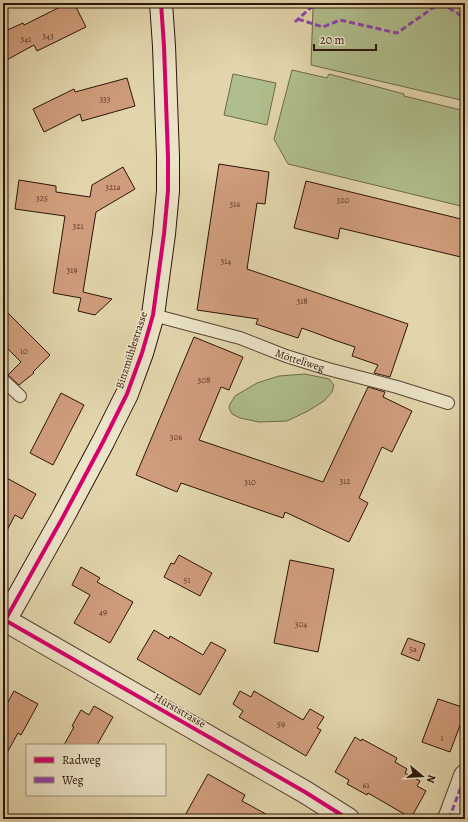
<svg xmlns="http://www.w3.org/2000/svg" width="468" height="822" viewBox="0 0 468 822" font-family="Alegreya,serif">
  <rect width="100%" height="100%" fill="#e2d5ab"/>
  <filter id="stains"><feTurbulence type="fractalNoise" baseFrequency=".005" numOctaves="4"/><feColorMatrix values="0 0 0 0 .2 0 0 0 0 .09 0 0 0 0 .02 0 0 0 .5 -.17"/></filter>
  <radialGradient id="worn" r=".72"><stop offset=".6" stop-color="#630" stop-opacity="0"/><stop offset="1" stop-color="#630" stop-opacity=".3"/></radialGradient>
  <path fill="#afbe8c" stroke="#6e694c" d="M318 3H465V101L311 65 313 8Z
    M292 70 327 78 329 74 404 94V96L465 111V207L288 164 274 139Z
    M233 74 276 83 267 125 224 115Z
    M305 374 329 379 334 385 332 392 324 401 308 411 287 421 259 422 240 418 232 414 229 408 230 404 235 396 257 383 279 376Z"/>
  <path fill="#d09d7c" stroke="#2d140b" d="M68 3H74L86 27 37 51 34 45 3 62V32L23 23 24 25Z
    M127 78 135 106 82 121 80 114 44 132 33 109 74 89 75 92Z
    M219 164 269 172 265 204 257 203 247 269 408 324 390 377 374 373 378 365 352 356 355 347 337 341 302 328 298 338 256 324 258 319 197 310Z
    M123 167 135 189 96 212 83 292 112 299 95 315 78 311 81 298 53 293 65 216 15 209 19 180 56 186V192L90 197 92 185Z
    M306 181 465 220V258L340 228 338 239 294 228Z
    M3 308 50 355 33 372 34 373 19 385 8 375 21 362 3 344Z
    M194 337 243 357 229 390 221 387 199 440 323 482 368 387 385 392 383 397 412 411 392 452 382 447 359 498 368 503 349 542 285 512 283 518 181 483 177 492 136 475Z
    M61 393 84 405 53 465 30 453Z
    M3 476 36 494 22 519 15 515 3 538Z
    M179 555 212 573 200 596 164 577 171 563 174 564Z
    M290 560 334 569 318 652 274 643Z
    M81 567 100 578 97 582 133 602 110 643 74 623 90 595 72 585Z
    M154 630 169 639 170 636 203 655 211 642 226 650 200 695 137 659Z
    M408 638 425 644 419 661 401 654Z
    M14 691 38 704 21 735 18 733 3 760V711Z
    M240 691 251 697 254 691 303 720 310 709 324 717 317 728 321 730 306 756 239 717 243 711 233 704Z
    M438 699 465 708V712L450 752 422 742Z
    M94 706 113 717 97 745H64L74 727 72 726 81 710 89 715Z
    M355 737 361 741 362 739 397 758 395 762 407 769 405 773 420 781 417 786 426 791 411 818 368 793 367 795 347 784 349 780 335 772Z
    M208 774 245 795 242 801 275 819H183Z"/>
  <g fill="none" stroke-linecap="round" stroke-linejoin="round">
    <defs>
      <g id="lane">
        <path id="s1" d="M153 315 240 338 286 356 328 369 397 387 448 403"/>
        <path d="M3 380 20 396"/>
      </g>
      <path id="street" d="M3 619 305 792 348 819
        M449 819 465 776"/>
      <path id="secondary" d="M3 624 63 517 103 442 127 394 131 383 142 353 153 315 164 234 168 191V157L164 46 161 3"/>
    </defs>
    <use href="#lane" stroke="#5a4433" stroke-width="14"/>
    <use href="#street" stroke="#5a4433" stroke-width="24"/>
    <use href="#secondary" stroke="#2d140b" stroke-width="24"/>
    <use href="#lane" stroke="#ece4c8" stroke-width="12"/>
    <use href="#street" stroke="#ece4c8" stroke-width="22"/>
    <use href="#secondary" stroke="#ece4c8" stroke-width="22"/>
    <path stroke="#8e44ad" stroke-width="3" stroke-dasharray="6 3" stroke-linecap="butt" d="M441 3 465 18
      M298 19 323 27 340 20 397 33 440 3
      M295 22 316 3
      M449 819 465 776"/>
    <defs>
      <path id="cycleway" d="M3 619 305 792 348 819
        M3 624 63 517 103 442 127 394 131 383 142 353 153 315 164 234 168 191V157L164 46 161 3"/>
    </defs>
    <use href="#cycleway" stroke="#ece4c8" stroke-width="6"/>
    <use href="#cycleway" stroke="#d6006c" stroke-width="4"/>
  </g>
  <g text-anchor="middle" stroke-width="3.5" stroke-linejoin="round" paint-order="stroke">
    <g font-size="9" fill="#563627">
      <text x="48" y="39">343</text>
      <text x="26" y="42">341</text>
      <text x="105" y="102">333</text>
      <text x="113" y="190">321a</text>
      <text x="42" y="201">325</text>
      <text x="343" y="203">320</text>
      <text x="235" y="207">316</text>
      <text x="78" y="229">321</text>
      <text x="226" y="264">314</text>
      <text x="72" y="273">319</text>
      <text x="302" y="304">318</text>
      <text x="24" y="354">10</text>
      <text x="204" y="383">308</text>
      <text x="176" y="440">306</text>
      <text x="345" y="484">312</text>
      <text x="250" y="485">310</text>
      <text x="187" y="583">51</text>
      <text x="103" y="615">49</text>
      <text x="301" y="627">304</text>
      <text x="413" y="652">5a</text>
      <text x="281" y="727">59</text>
      <text x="442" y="741">1</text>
      <text x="366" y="788">61</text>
    </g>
    <g font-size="11" fill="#2d140b" stroke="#ece4c8">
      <text transform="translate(131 350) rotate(-72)" y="4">Binzmühlestrasse</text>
      <text dy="4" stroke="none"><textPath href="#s1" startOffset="154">Mötteliweg</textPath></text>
      <text transform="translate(180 710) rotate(30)" y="4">Hürststrasse</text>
    </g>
  </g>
  <rect width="468" height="822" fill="none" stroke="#e2d5ab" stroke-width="16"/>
  <rect x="4" y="4" width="460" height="814" fill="none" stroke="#2d140b" stroke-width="2"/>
  <rect x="8" y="8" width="452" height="806" fill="none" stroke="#2d140b"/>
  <rect x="26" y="744" width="140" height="52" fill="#ece4c8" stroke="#a0917c"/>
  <rect x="34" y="757" width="20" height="6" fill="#d6006c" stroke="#a0917c"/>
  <text x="62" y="764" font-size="12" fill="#2d140b">Radweg</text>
  <rect x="34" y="777" width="20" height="6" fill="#8e44ad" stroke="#a0917c"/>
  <text x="62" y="784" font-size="12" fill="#2d140b">Weg</text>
  <g transform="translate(422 776) rotate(108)" stroke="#ece4c8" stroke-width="3" paint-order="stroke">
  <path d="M0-3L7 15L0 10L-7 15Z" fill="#2d140b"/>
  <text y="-6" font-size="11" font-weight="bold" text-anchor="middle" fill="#2d140b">N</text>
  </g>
  <path d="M314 44v6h62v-6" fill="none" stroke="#2d140b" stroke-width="2"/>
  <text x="320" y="44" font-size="12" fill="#2d140b" stroke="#ece4c8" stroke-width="3" paint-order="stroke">20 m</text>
  <rect width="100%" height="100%" filter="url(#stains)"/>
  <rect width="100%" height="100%" fill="url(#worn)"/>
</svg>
